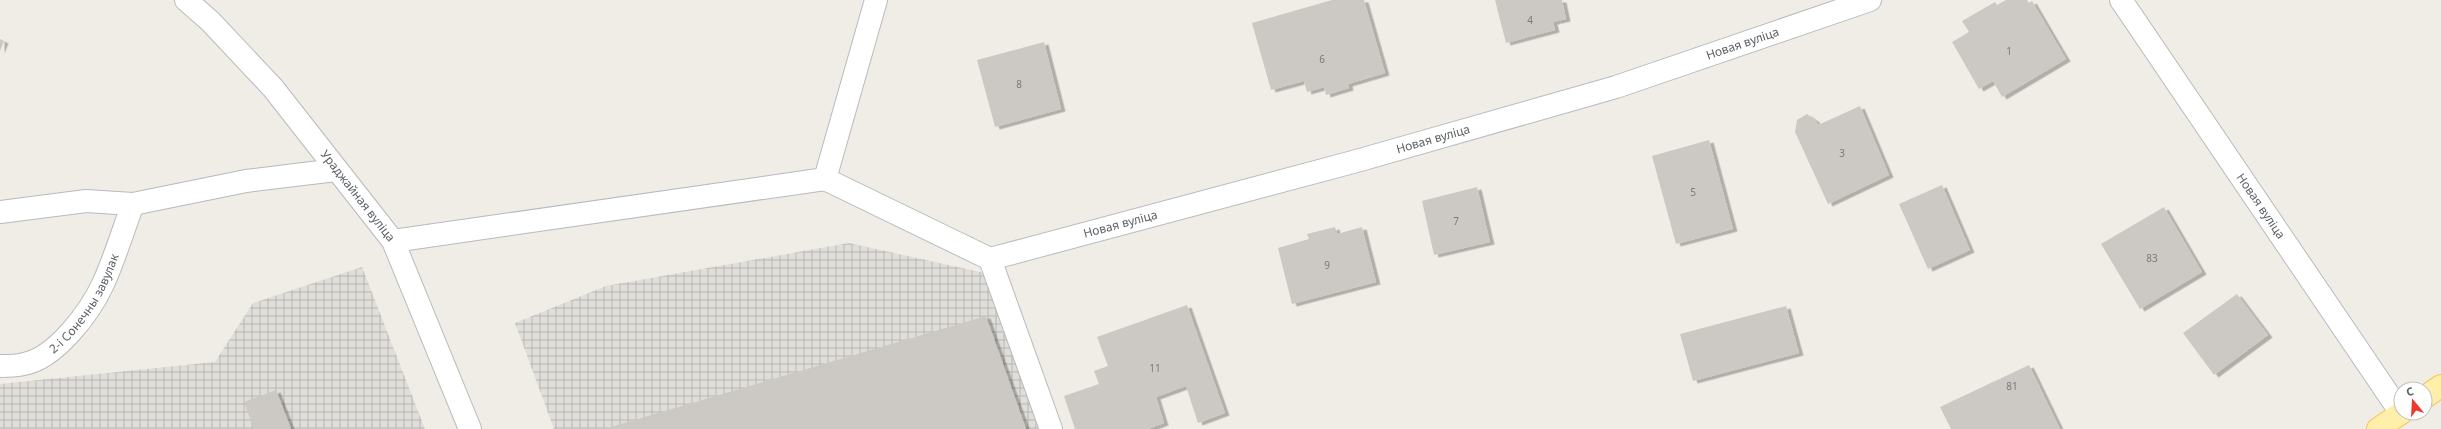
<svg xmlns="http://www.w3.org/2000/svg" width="2441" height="429" viewBox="0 0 2441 429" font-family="'Noto Sans',sans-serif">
  <defs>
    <pattern id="industrial-grid" width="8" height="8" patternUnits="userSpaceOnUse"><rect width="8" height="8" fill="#e0ded9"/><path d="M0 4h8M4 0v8" fill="none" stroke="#b9b7b4"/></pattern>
    <filter id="shadow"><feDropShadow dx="4.5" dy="2.5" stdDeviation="0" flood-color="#0004"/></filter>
  </defs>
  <rect width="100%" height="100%" fill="#efede5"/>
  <path fill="url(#industrial-grid)" d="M849 243 989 274 1038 429H554L515 323 606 286Z
    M362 267 425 429H0V384L215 362 253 303Z"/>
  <path fill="#ccc9c4" filter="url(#shadow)" d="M1332 0H1364L1385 73 1348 84 1349 88 1326 95 1324 87 1307 92 1304 81 1271 90 1252 23Z
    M1495 0H1562L1566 19 1553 22 1555 30 1506 43Z
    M2006 0H2027L2029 3 2032 1 2066 59 2002 97 1993 81 1979 89 1952 42 1969 32 1962 21 1995 2 1997 5Z
    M0 39 4 41 0 51Z
    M1044 42 1061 109 995 127 977 60Z
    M1860 106 1889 175 1828 204 1795 132 1797 120 1807 114 1815 120 1818 125Z
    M1709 140 1733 229 1676 244 1652 156Z
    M1942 185 1970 250 1928 269 1899 204Z
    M1477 187 1490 242 1434 255 1422 201Z
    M2164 207 2202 272 2140 309 2101 244Z
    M1335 227 1337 234 1362 227 1376 282 1292 304 1278 248 1309 239 1307 234Z
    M2237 294 2268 335 2214 375 2183 333Z
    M1187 305 1225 413 1198 423 1186 386 1156 397 1164 423 1148 429H1075L1064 396 1099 384 1094 371 1108 366 1097 337Z
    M1786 306 1799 353 1693 381 1680 334Z
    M986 316 1026 429H604Z
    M2029 365 2060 429H1951L1940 407Z
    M276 390 291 429H254L244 402Z"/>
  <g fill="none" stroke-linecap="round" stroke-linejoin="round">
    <defs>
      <g id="minor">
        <path id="s1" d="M186 0 210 21 273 88 393 241 470 429"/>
        <path d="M876 0 825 179 990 259 1051 429"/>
        <path id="s2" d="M2121 0 2401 413"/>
        <path d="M0 212 86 201 133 204 246 181 336 170"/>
        <path d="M393 241 825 179"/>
        <path id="s3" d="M990 259 1353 162 1616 87 1870 0"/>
        <path id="s4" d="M0 366C8 366 17 366 24 364 56 358 90 312 103 284 115 258 123 230 133 204"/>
      </g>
      <path id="major" d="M2425 397 2441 386
        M2378 429 2401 413"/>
    </defs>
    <use href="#minor" stroke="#b7babf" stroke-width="24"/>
    <use href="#major" stroke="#f3c559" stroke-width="24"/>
    <use href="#minor" stroke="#fff" stroke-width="22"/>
    <use href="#major" stroke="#ffefaa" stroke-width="22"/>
  </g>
  <g text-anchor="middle" stroke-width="3" stroke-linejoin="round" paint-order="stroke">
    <g font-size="10" fill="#787b7d">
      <text x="1530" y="24">4</text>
      <text x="2009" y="55">1</text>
      <text x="1322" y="63">6</text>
      <text x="1019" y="88">8</text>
      <text x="1842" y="157">3</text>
      <text x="1693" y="196">5</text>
      <text x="1456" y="225">7</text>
      <text x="2152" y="262">83</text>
      <text x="1327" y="269">9</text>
      <text x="1155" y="372">11</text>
      <text x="2012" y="390">81</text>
    </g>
    <g font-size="12" fill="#5c6165" stroke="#fff">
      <text dy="4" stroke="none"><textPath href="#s3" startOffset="783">Новая вуліца</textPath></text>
      <text dy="4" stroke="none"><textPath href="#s3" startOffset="459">Новая вуліца</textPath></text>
      <text dy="4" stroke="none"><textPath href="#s1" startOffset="261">Ураджайная вуліца</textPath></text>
      <text dy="4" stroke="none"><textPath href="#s2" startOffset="249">Новая вуліца</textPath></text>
      <text dy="4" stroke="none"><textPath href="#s3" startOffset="135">Новая вуліца</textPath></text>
      <text dy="4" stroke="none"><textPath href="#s4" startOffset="113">2-і Сонечны завулак</textPath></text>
    </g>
  </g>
  <g transform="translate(2413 401) rotate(342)"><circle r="19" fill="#ffffff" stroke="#bec0c1"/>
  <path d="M0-3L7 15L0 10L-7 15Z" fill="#ec382e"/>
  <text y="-6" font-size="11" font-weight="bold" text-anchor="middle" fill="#5c6165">С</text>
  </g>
</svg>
